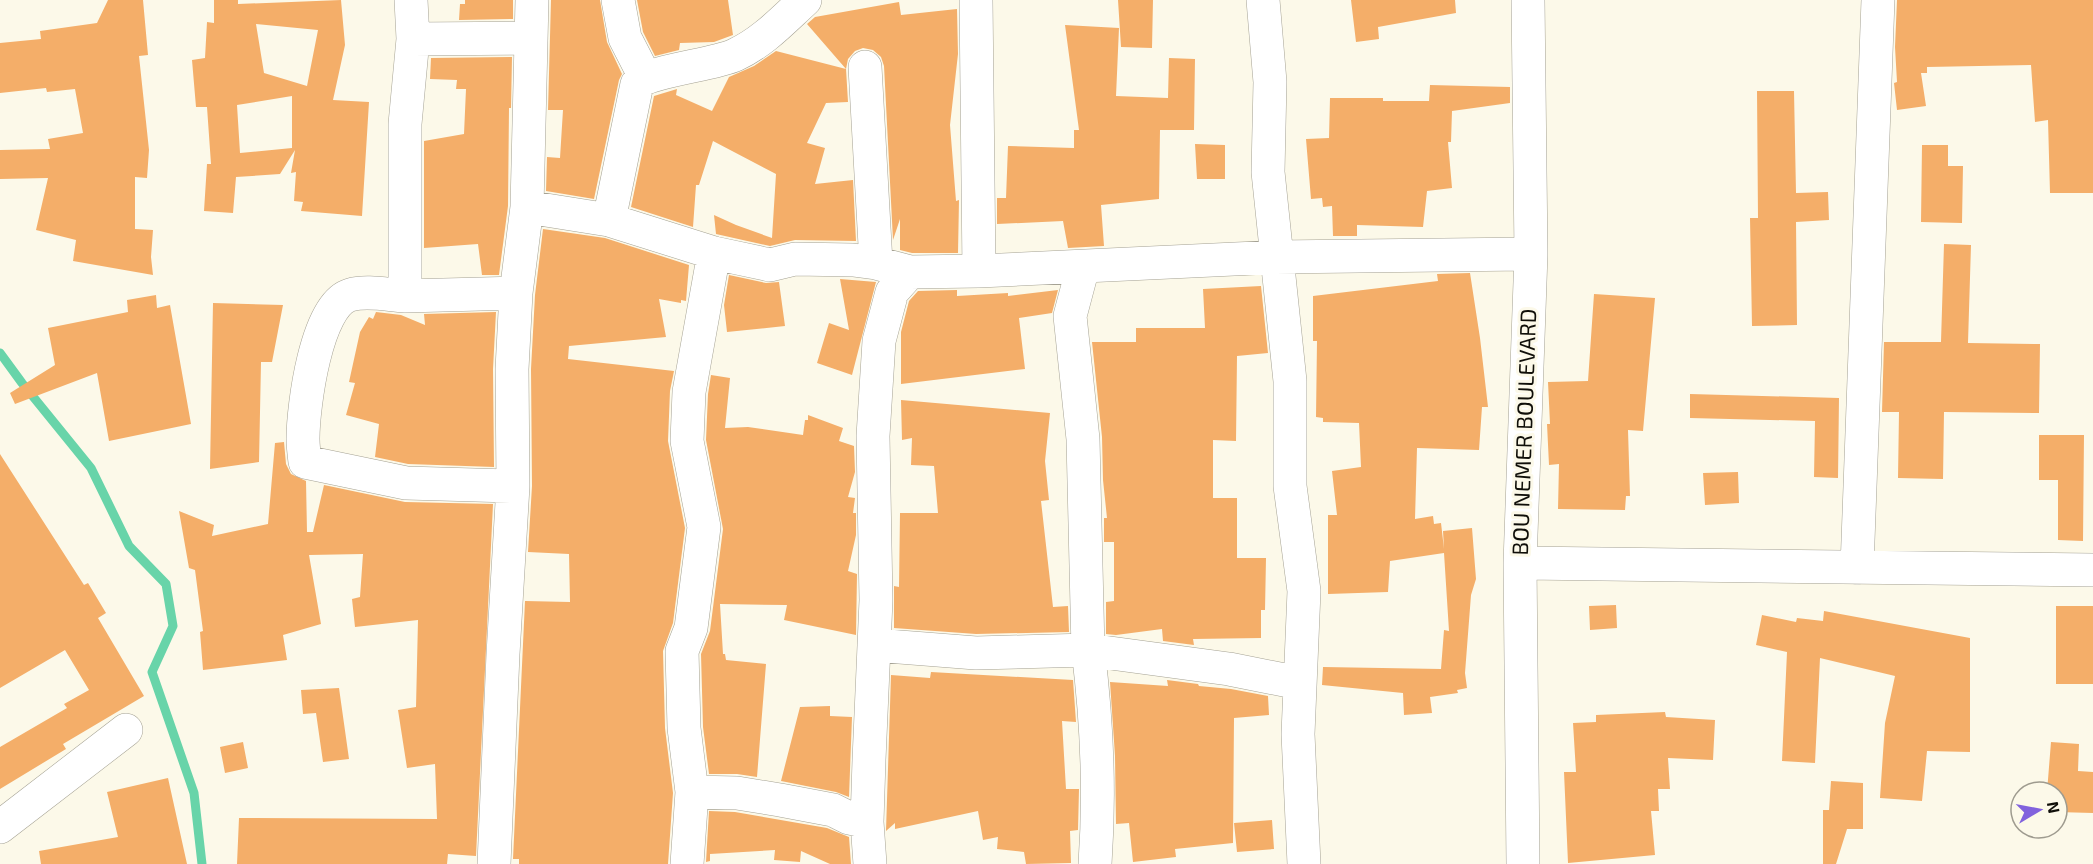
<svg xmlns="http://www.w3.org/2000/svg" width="2093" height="864" viewBox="0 0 2093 864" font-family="'Exo 2',sans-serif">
  <rect width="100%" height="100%" fill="#fcf9e9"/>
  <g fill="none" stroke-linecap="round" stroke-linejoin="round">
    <path stroke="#68d4a9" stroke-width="9" d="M0 353 22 383 91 468 129 546 166 584 173 626 152 672 194 793 202 864"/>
  </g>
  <path fill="#f4ae69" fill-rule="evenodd" d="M108 0H143L148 55 139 56 149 150 147 178 135 177V229L153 230 151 257 153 275 73 261 76 240 36 230 48 178 0 179V150L50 149 48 139 83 133 75 89 47 92 46 88 0 93V43L41 39 40 31 97 23Z
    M214 0H238V4L341 0 345 45 333 100 369 102 362 216 301 211 303 202 294 201 296 172 291 173 295 150 280 174 236 177 233 213 204 211 207 164H211L207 107H196L192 60 205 58 207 22 214 23ZM256 24 318 30 307 86 264 73ZM292 96V148L240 153 237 105Z
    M465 0H513V19L459 20 460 4H465Z
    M551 0H600L607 42 622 74 619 80 594 199 546 191 547 157 560 158 563 110H548Z
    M637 0H728L733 35 714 42 680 43 679 50 655 56 643 32Z
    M1118 0H1153L1152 48 1121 47Z
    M1351 0H1455L1456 13 1378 27 1379 39 1356 42Z
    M1897 0H2093V193H2050L2048 120 2035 122 2031 65 1927 67V73H1921L1926 106 1897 110 1894 83 1897 82 1895 47Z
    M899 2 901 15 957 9 958 54 950 125 956 201 959 200 958 253H912L900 250V219L893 240 884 66 881 57 873 50 863 48 855 51 848 59 846 69 807 24 815 17Z
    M1065 25 1119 28 1116 96 1168 98 1169 58 1195 59 1194 130H1160L1159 199 1101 205 1104 246 1068 248 1063 221 997 224V198H1006L1008 146 1074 148V130H1079Z
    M776 51 846 69 848 102 826 103 807 143 825 148 815 184 853 180 856 241 795 240 770 246 716 234 714 215 736 225 772 238 776 174 713 141 699 185H696L693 227 631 207 654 96 677 89 676 95 712 111 729 77 754 66Z
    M512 57 511 108H509L508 206 499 275H482L478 244 424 248V141L464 134 466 89H456L457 80 430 79 431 58Z
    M1430 85 1510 87V103L1452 111 1451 142H1448L1452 188 1427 191 1423 227 1357 225V236H1333L1332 206 1323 207 1322 198 1311 199 1306 139 1329 138 1330 98H1383V101H1429Z
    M1757 91H1794L1796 193 1828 192 1829 220 1796 222 1797 325 1752 326 1750 218H1758Z
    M1195 144 1225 145V179H1197Z
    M1922 145H1948V166H1963L1962 223 1921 222Z
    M543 229 605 238 689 265 686 301 681 300V303L659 299 666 337 569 346 568 359 674 371 670 391 668 441 685 528 673 623 663 651 665 728 673 793 668 864H519V859H513L525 601 570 602 569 554 528 552 532 486 531 369 535 295Z
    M1944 244 1971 245 1968 343 2040 344 2039 413 1944 412 1943 479 1898 478 1899 412H1882L1884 342H1941Z
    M1470 273 1480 338 1488 407H1482L1479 450 1417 448 1415 519 1433 516 1434 524 1441 523 1444 549 1443 531 1472 528 1476 579 1471 595 1465 673 1467 688 1457 690 1458 693 1430 697 1432 713 1404 715 1403 693 1322 685 1323 667 1441 669 1444 630 1449 631 1444 553 1390 561 1388 592 1328 594V515H1337L1332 471 1361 467 1359 423 1323 422V418L1316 417 1317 341H1313V296L1438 281 1437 274Z
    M729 275 766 283 779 282 785 326 727 332 724 305Z
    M840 279 876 282 852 375 817 363 829 323 849 330Z
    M1261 286 1268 353 1237 356 1236 441 1213 440V498H1237V558H1266L1265 610H1261V638L1193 639 1194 645 1163 641 1162 629 1116 635 1106 634V602L1114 601V542H1104V518H1107L1103 480 1102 437 1092 342H1136V328H1205L1203 289Z
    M957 290V296L1008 293V296L1058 290 1052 313 1019 318 1025 369 901 384V332L909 301 918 291Z
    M1594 294 1655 298 1643 431 1628 430 1630 496H1626L1625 510 1558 509 1559 464 1549 465 1547 424H1550L1548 382 1588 381Z
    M156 295 157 308 170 305 191 424 109 441 97 373 15 404 10 393 55 365 48 328 128 312 127 300Z
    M213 303 283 305 272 362H261L259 462 210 469Z
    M376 312 401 315 425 325 424 314 496 312 493 369 494 467 408 464 375 457 379 424 346 415 355 383 349 382 360 332 369 317 373 319Z
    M711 375 730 378 725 428 748 427 803 435 805 420H808V415L843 428 839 441 854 446 855 472 848 497 855 498 853 513H856V535L848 571 857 574 856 635 784 620 787 605 720 604 723 654H725L726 660 766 664 757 777 737 774H709L703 727 701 654 710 631 723 529 706 440 708 394Z
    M1690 394 1839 398 1838 478 1814 477 1815 421 1690 418Z
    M901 400 1050 413 1045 461 1049 500 1041 501 1053 607 1068 606 1069 632 976 634 894 628V586L899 587 900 513H938L934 466 911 465 912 438 902 440Z
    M2039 435H2084L2083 541 2058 540V480H2039Z
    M284 442 286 464 291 474 306 481 307 532H313L324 485 405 502 493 504 476 856 448 854 447 864H237L239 818 437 819 435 764 407 768 398 710 416 707 418 620 355 627 352 599 360 597 363 554 309 555 321 624 283 635 287 660 203 670 200 632 203 631 195 570 189 568 179 511 214 525 212 536 268 524 275 443Z
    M0 454 84 585 88 583 106 613 98 618 144 696 63 744 66 749 0 789V747L67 708 64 704 89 690 65 650 0 688Z
    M1738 472 1739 503 1705 505 1703 473Z
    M1616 605 1617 628 1590 630 1589 606Z
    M2056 606H2093V684H2056Z
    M1824 611 1970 638V752L1927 751 1922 801 1880 798 1885 723 1895 676 1820 658 1815 763 1782 761 1787 652 1756 645 1762 615 1796 622 1797 618 1823 621Z
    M931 672 1073 680 1076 722 1062 721 1066 789H1079L1078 830 1070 831 1071 863 1026 864 1024 852 997 849 998 837 983 840 978 811 895 829V823L886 831 891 675 930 678Z
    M1167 680 1198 684 1199 686 1231 689 1268 696 1269 715 1234 718 1233 843 1175 849 1176 857 1133 862 1129 823 1116 824 1115 756 1110 682 1168 686Z
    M339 688 349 759 323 762 316 713 303 714 301 690Z
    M830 706V716L852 717 849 797 836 792 781 781 800 707Z
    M1665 712 1666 717 1715 720 1713 760 1668 758 1670 789H1658L1659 811H1651L1655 855 1568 863 1564 772H1576L1573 723 1596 722V715Z
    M243 742 248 768 225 773 220 747Z
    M2051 742 2079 744 2078 771 2093 772V813L2057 812V792H2047Z
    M168 778 187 864H41L39 851 118 837 107 792Z
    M1831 781 1863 783V829H1847L1836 864H1823V810H1829Z
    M709 811 735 812 827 828 849 837 851 864H830L801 851 800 862 774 860 775 850 710 854V861L706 862Z
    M1272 820 1274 849 1237 852 1234 823Z"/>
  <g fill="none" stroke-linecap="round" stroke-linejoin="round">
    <defs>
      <path id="minor" d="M411 0 413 39 405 124V296L516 293
        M532 0 527 207 609 220 714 253 770 265 795 259 853 260 876 263 910 272 979 271 1276 257 1531 254
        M618 0 625 38 645 77
        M976 0 979 271
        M1263 0 1270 82 1268 172 1290 381V486L1304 591 1298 734 1304 864
        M413 39 530 38
        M865 67 876 263
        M609 220 637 84C649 71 713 65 735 55 763 42 783 20 805 0
        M1083 267 1070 316 1083 439 1088 650C1097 721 1100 793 1095 864
        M405 296C388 295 367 290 350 295 316 305 303 407 303 439 303 446 304 454 305 462L406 483 513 486
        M1520 563 2093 570
        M1857 568 1878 0
        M874 645 976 653 1088 650 1229 669 1299 683
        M692 792 737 793 780 800 833 810 849 818 867 822
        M0 827 126 730
        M494 864 503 654 513 486 512 369 516 293 527 207
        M687 864 692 792 684 728 682 651 691 628 704 527 687 441 689 392 714 253
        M870 864 867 822 869 760 876 600 873 436 879 341 892 292 910 272
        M1523 864 1520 563 1531 254 1528 0"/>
    </defs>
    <use href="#minor" stroke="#a5a294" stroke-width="34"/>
    <use href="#minor" stroke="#fff" stroke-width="33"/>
  </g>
  <g text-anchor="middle" stroke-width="6" stroke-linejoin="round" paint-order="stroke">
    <g font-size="22" fill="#100f09" stroke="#fcf9e9">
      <text transform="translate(1524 432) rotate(-88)" y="8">BOU NEMER BOULEVARD</text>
    </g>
  </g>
  <g transform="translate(2039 810) rotate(80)"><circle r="28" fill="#fcf9e9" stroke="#9e9b8f" stroke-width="1.5"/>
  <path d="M0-4.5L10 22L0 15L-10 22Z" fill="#8162dd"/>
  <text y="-9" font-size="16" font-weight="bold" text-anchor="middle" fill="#100f09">N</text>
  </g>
</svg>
